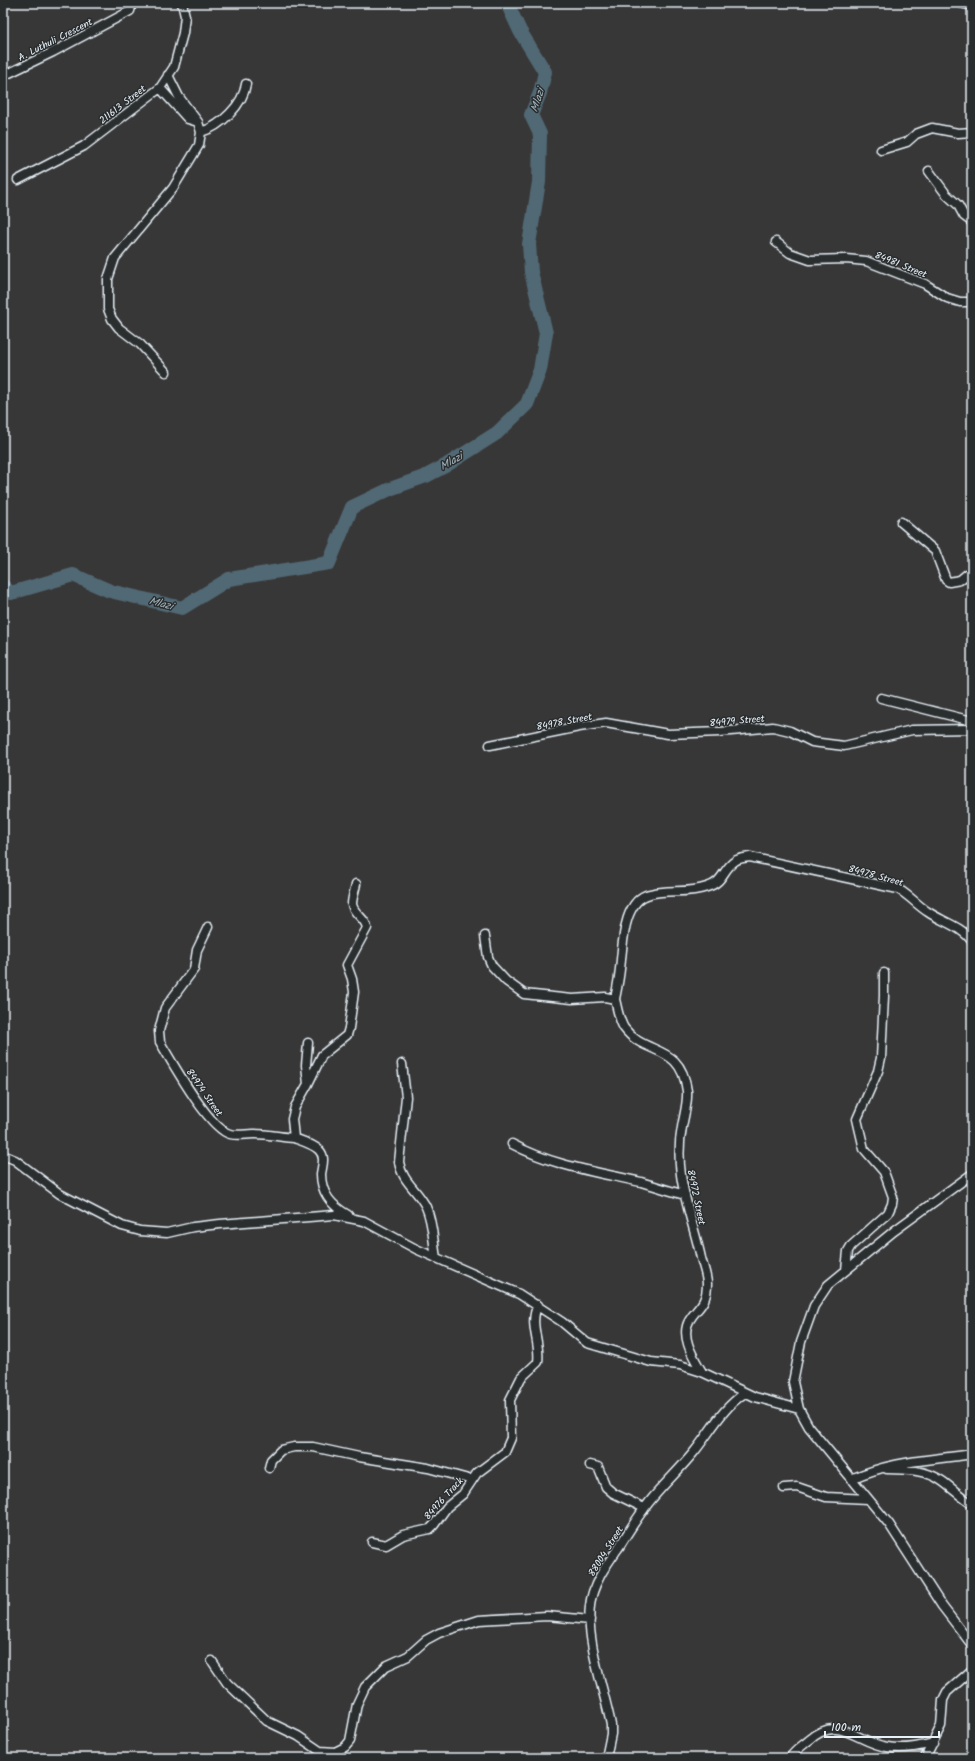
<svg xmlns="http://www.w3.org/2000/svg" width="975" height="1761" viewBox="0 0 975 1761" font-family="Kalam,sans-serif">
  <rect width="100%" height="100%" fill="#383737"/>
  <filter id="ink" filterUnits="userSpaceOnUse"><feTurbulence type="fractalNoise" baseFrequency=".025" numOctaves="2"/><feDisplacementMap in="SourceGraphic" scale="8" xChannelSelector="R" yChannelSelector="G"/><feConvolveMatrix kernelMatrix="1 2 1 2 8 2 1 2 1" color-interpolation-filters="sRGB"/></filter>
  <g filter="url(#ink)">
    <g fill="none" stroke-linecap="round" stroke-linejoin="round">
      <path stroke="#516975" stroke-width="14" d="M3 586 11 593 73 575 110 591 182 608 229 579 329 563 352 507 390 489 426 476 445 466 497 433 527 404 540 370 546 333 531 272 529 244 539 182 540 134 531 115 540 93 545 72 520 31 507 3"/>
      <defs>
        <path id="minor" d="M960 3 972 6
          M3 76 53 52 130 11 132 3
          M160 88 188 119 198 122
          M201 132C221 126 243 105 246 84
          M881 150 907 142 916 134 932 128 958 133 972 132
          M929 171 946 194 958 205 964 216 972 222
          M18 180 84 146 160 88 174 67 183 33 185 16 182 3
          M776 242 790 253 810 260 846 259 866 261 925 284 947 298 960 302H972
          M166 372 140 344 119 328 112 319 108 309V279L115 258 173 188 199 145 201 132 198 122 179 97 168 75
          M901 522 935 551 946 580 949 582 960 580 972 570
          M881 698 972 721
          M490 745 579 727 606 723 668 734 720 732 773 727 790 731 812 742 844 746 912 730 972 729
          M208 927 197 950 194 969 165 1008 159 1031 160 1042C172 1062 209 1129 230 1134 238 1136 246 1134 254 1134 268 1134 281 1137 294 1138
          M485 936 488 957 492 966 506 981 524 994 572 999 605 997 615 999
          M308 1043 306 1065 308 1084 295 1107 292 1119 294 1138C302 1141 313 1144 319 1150 326 1157 322 1166 321 1174 321 1194 332 1206 348 1215
          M402 1064 406 1097 399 1162C402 1182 418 1190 426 1207 433 1222 433 1242 436 1258
          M308 1084 322 1055 347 1035 349 1028 354 992 352 979 347 965 367 928C366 918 353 914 352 904 352 898 355 890 356 884
          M512 1144C553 1166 597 1172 641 1182 655 1186 670 1191 685 1195
          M3 1155 15 1160 60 1194 122 1226 140 1231 167 1233 193 1227 220 1224 334 1215 364 1221 416 1249 519 1294 562 1322 587 1343 651 1362 680 1365 702 1372 755 1397 799 1409
          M972 1174 894 1231 828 1285 814 1306 801 1342 793 1382 799 1409 809 1427 889 1524 942 1606 972 1645
          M846 1270 848 1251 851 1246 888 1213 892 1204 893 1197 884 1172 864 1149 857 1119 878 1071 881 1058 884 996V973
          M702 1372C694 1358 680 1337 689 1321 697 1307 707 1305 707 1284 707 1276 703 1266 701 1258 695 1230 685 1204 681 1175 679 1160 679 1142 682 1127 684 1115 688 1103 687 1091 681 1042 645 1057 624 1028 619 1020 617 1008 615 999 617 989 619 979 620 969 623 947 622 900 650 894 668 889 688 894 707 887 724 882 722 870 735 861 739 858 745 858 750 857L898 889C910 896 917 905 928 912 943 922 961 926 972 941
          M590 1465 598 1467 606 1487 613 1493 644 1508
          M269 1468 271 1460 281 1450 294 1447H313L359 1457 428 1468 472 1480
          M887 1469C905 1469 927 1470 942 1481 952 1488 961 1497 972 1504
          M851 1479C895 1460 927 1461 972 1454
          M784 1488 797 1487 826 1497 868 1499
          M372 1542 386 1545 403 1535 430 1529 434 1525 447 1507 463 1494 477 1473 505 1452 511 1438 510 1400 521 1378 538 1362C541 1342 528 1324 538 1305
          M212 1661 227 1683 267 1721 298 1736 320 1751 335 1752 345 1747 350 1741 357 1704 365 1687 386 1666 408 1656 426 1640 439 1633 479 1620 547 1616 590 1620
          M606 1758 611 1734V1725C604 1689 586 1641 590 1606 592 1584 607 1564 619 1547 627 1534 635 1521 644 1509 658 1489 678 1472 694 1452 711 1431 722 1408 745 1393
          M790 1758C794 1751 802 1746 808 1741 839 1713 855 1742 887 1747 903 1750 918 1747 933 1743
          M925 1758 941 1726 943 1700 947 1692 972 1670"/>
      </defs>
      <use href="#minor" stroke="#e8f1f8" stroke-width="11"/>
      <use href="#minor" stroke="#2a2d2e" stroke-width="8"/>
    </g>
  </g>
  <g text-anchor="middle" stroke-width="3" stroke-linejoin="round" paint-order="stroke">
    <g font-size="10" fill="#e8f1f8" stroke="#2a2d2e">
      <text transform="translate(55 39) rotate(-27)" y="4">A. Luthuli Crescent</text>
      <text transform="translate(122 104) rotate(-38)" y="4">211613 Street</text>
      <text transform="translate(901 264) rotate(22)" y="4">84981 Street</text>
      <text transform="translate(737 720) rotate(-5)" y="4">84979 Street</text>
      <text transform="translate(564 721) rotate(-11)" y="4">84978 Street</text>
      <text transform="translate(876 875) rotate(15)" y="4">84978 Street</text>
      <text transform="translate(205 1092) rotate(55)" y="4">84974 Street</text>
      <text transform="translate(697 1197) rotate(78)" y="4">84972 Street</text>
      <text transform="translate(443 1498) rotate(-48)" y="4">84976 Track</text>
      <text transform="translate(605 1551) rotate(-58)" y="4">88004 Street</text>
    </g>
    <g font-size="11" font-style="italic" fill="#a4b4bd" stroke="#2a2d2e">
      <text transform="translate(537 100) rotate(-73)" y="4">Mlazi</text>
      <text transform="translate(451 461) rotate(-30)" y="4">Mlazi</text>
      <text transform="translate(161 603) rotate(14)" y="4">Mlazi</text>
    </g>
  </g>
  <rect width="975" height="1761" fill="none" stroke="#2a2d2e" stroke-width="16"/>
  <rect x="8" y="8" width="959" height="1745" fill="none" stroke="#e8f1f8" stroke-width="1.5" filter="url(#ink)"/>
  <path d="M825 1731v6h114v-6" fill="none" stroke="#e8f1f8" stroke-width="2"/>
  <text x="831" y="1731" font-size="12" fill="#e8f1f8" stroke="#2a2d2e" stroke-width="3" paint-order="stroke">100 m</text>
</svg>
